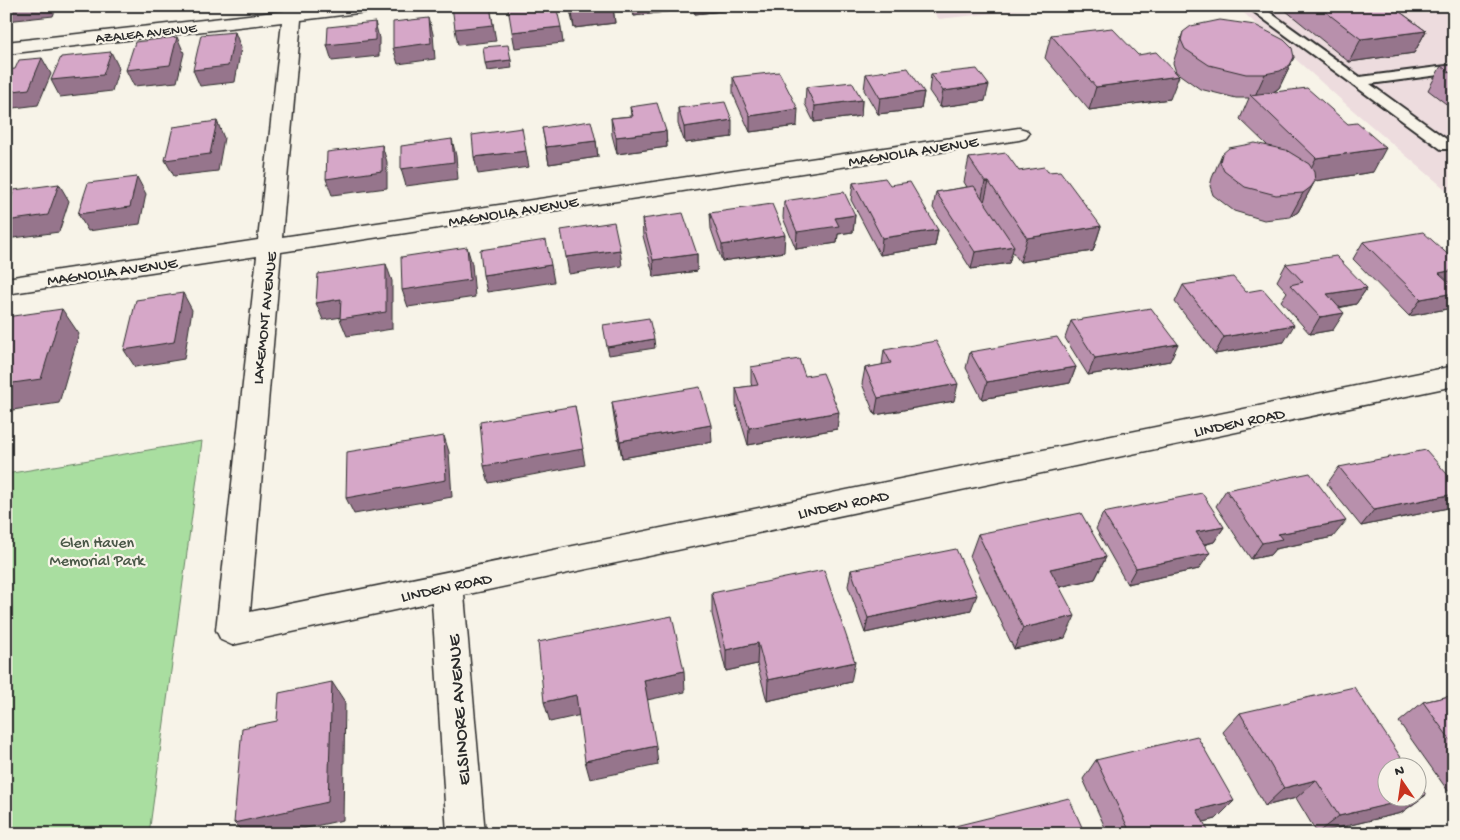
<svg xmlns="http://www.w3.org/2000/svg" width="1460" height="840" viewBox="0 0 1460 840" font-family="'Gochi Hand',sans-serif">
  <rect width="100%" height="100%" fill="#f7f3e8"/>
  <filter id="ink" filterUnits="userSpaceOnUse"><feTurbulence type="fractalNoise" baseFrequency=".02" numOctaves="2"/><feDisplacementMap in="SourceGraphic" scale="10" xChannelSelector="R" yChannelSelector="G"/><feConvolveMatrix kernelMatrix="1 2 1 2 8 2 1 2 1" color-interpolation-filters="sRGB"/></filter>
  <g filter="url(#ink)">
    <path fill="#eddcde" d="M929 6H1057L939 19Z
      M1236 6H1454V194H1451L1348 106Z"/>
    <path fill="#a9dea0" stroke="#6a8466" d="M202 441 149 834H6V474Z"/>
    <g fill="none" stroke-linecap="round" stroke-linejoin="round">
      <defs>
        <path id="service" d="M1246 6H1261L1360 77 1454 65V73L1370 84 1449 141 1454 140V149H1441Z"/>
        <path id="minor" d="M284 6H302V9L326 6H384L381 10 375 11 301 20 282 237 1019 128 1026 130 1029 134 1026 138 1019 140 281 252 250 612 1454 366V386L464 595 485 834H447L432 602 232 645 221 640 216 630 257 256 6 294V278L258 240 282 22 6 54V42L284 11Z"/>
      </defs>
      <use href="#service" stroke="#2b2b2b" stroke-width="4"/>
      <use href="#minor" stroke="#2b2b2b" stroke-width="3"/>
      <use href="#service" fill="#f7f3e8" fill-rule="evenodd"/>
      <use href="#minor" fill="#f7f3e8" fill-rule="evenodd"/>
    </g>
    <path fill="#b890ac" stroke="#2b2b2b" d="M569 6H613L615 23 574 28Z
      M631 6H673V11L634 16Z
      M691 6H731V10L695 14Z
      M1280 6H1392L1426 31 1414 53 1349 62Z
      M1183 32 1294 57 1279 88 1274 92 1373 172 1315 181 1298 212 1290 217 1264 220 1234 211 1213 195 1210 186 1212 178 1222 154 1267 145 1240 119 1249 98H1236L1200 89 1176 72 1173 63Z
      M1051 35 1170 99 1089 110 1045 58Z
      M1454 65V110L1428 90 1441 66Z
      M866 74 924 92 921 109 878 114 864 90Z
      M931 74 985 101 940 107 929 91Z
      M733 77 797 126 750 132 733 94Z
      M806 87 862 100 861 116 814 122 805 104Z
      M630 107 666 131 667 147 617 154 612 135 611 118 631 116Z
      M678 108 732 137 685 143 678 124Z
      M542 128 596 141 598 157 549 164Z
      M969 158 1019 171 1048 172 1101 226 1093 251 1020 262 1012 251 1009 263 971 269 933 208 936 192 967 187 964 182Z
      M853 183 890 185 938 230 935 246 880 255 851 200Z
      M784 201 855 215 853 232 838 234 837 243 796 249 783 218Z
      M710 213 784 252 722 261 711 229Z
      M642 219 697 254V271L654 277 643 236Z
      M1454 235V245L1450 241Z
      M1363 242 1451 284 1454 287V300L1447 309 1409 316 1353 259Z
      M1286 264 1367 288 1356 304 1339 308 1333 330 1310 334 1281 301 1287 292 1277 281Z
      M1183 285 1284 342 1215 354 1175 302Z
      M1071 321 1170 361 1088 375 1065 338Z
      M884 350 954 401 875 415 862 384 865 368 882 365Z
      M970 352 1076 367 1070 383 982 399 966 368Z
      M751 367 805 376 837 429 748 445 736 405V388L752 386 751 383Z
      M612 402 712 442 622 458 614 418Z
      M1339 467 1454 482V502L1448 508 1361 526 1327 484Z
      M1226 490 1333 537 1275 549 1270 555 1251 559 1216 506Z
      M1103 513 1224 527 1214 542 1204 545 1199 569 1127 584 1096 529Z
      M978 534 1106 557 1095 579 1060 587 1065 638 1014 649 970 556Z
      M851 570 971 610 865 633 848 586Z
      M712 593 851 682 767 701 757 664 726 671 712 614Z
      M1454 695V789L1448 791 1399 722 1423 702Z
      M1240 713 1426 795 1401 813 1317 833 1296 798 1265 806 1223 732Z
      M1096 760 1234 801 1216 819 1203 822 1210 834H1108L1083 779Z
      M947 828 1085 834H944Z"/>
    <path fill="#96758c" stroke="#2b2b2b" d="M6 6H57L53 16 6 21Z
      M80 6H105L81 9Z
      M490 6 496 41 458 45 455 29Z
      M633 6H673V11L634 16Z
      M694 6H731V10L695 14Z
      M613 8 615 23 574 28 572 12Z
      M429 18 433 34 435 59 398 64 393 48Z
      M375 22 379 38V56L332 61 327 45Z
      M561 27 563 43 515 48 512 32Z
      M1426 31 1414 53 1349 62 1361 39Z
      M235 32 241 48 235 82 200 86 193 70Z
      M177 37 184 53 177 82 134 86 126 70Z
      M111 52 119 68 112 91 60 97 51 80Z
      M1294 57 1279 88 1269 95 1254 98 1265 74Z
      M42 58 51 74 38 105 6 109V92Z
      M511 60 512 68 487 71 485 63Z
      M1179 76 1170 99 1089 110 1096 87Z
      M989 85 985 101 940 107 943 91Z
      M924 92 921 109 878 114 880 98Z
      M862 100 861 116 814 122 815 106Z
      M798 109 797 126 750 132V116Z
      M732 120V137L685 143 684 127Z
      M217 121 224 138 218 171 174 176 165 160Z
      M666 131 667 147 617 154 616 137Z
      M452 139 456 156 458 179 406 186 401 169Z
      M596 141 598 157 549 164 546 147Z
      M382 145 387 162V188L332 195 326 179Z
      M1386 148 1373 172 1315 181 1298 212 1290 217 1303 193 1304 182 1316 158Z
      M526 151 529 167 478 174 474 157Z
      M137 177 146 194 140 224 88 231 78 214Z
      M985 182H989L983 206H980Z
      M59 184 69 201 59 232 6 239V221Z
      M855 215 853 232 838 234 837 243 796 249 797 232 835 218Z
      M1101 226 1093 251 1020 262 1027 238Z
      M938 230 935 246 880 255 882 238Z
      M785 235 784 252 722 261V245Z
      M1014 246 1009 263 971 269 975 252Z
      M467 247 472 264 475 297 408 307 402 290Z
      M620 250 622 266 569 274 566 257Z
      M697 254V271L654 277 653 260Z
      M386 264 392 281V329L347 336 340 319Z
      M551 265 554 282 487 292 483 275Z
      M1454 270V281L1451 286 1439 273Z
      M1367 288 1356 304 1317 311 1327 294Z
      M183 293 192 310 184 359 135 367 124 350Z
      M1454 293V300L1447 309 1409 316 1421 299Z
      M341 299 348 316 323 320 316 303Z
      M62 309 79 334 59 403 6 411V384Z
      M1344 313 1333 330 1310 334 1320 317Z
      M1294 325 1284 342 1215 354 1224 337Z
      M654 339 655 348 609 355 607 347Z
      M1178 344 1170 361 1088 375 1095 358Z
      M1076 367 1070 383 982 399 987 382Z
      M958 384 954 401 875 415 878 398Z
      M575 406 585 465 489 483 484 466Z
      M839 412 837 429 748 445 749 428Z
      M711 425 712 442 622 458 620 441Z
      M444 436 449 452 452 497 354 514 346 498Z
      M1454 494V502L1448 508 1361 526 1374 510Z
      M1346 521 1333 537 1275 549 1270 555 1251 559 1262 543 1278 534Z
      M1224 527 1214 542 1186 548 1196 532Z
      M1210 553 1199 569 1127 584 1136 568Z
      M1106 557 1095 579 1041 591 1050 569Z
      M977 595 971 610 865 633 868 618Z
      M1075 616 1065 638 1014 649 1023 628Z
      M758 643 757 664 726 671V650Z
      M855 662 851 682 767 701 768 680Z
      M684 671 685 692 647 700 644 680Z
      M332 682 345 702 343 820 279 834H245L234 823Z
      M576 695 581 715 550 722 544 702Z
      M656 746 658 765 590 779 585 761Z
      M1316 780 1296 798 1265 806 1284 788Z
      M1426 795 1401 813 1317 833 1339 816Z
      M1234 801 1216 819 1180 828 1197 810Z"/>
    <path fill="#d6a7c8" stroke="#2b2b2b" d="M452 6H490L493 25 455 29Z
      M524 6H556L561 27 512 32 508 8Z
      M571 6H613V8L572 12Z
      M1318 6H1392L1426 31 1361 39Z
      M429 18 431 43 393 48V22Z
      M1220 20 1255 25 1284 40 1292 48 1294 57 1290 65 1280 71 1265 74H1246L1209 65 1185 49 1181 40 1183 32 1191 26Z
      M375 22V40L327 45 328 27Z
      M1112 28 1138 55 1156 52 1179 76 1096 87 1051 35Z
      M235 32 228 66 193 70 201 35Z
      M177 37 170 65 126 70 135 42Z
      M508 45 511 60 485 63 483 47Z
      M111 52 103 75 51 80 61 57Z
      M42 58 29 89 6 92V70L15 69 19 60Z
      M1454 65V76L1441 66Z
      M908 68 924 92 880 98 866 74Z
      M977 69 989 85 943 91 931 74Z
      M779 72 798 109 750 116 733 77Z
      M852 82 862 100 815 106 806 87Z
      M1307 88 1348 124 1357 123 1386 148 1316 158 1250 95Z
      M725 102 732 120 684 127 678 108Z
      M657 103 666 131 616 137 611 118 633 116 630 107Z
      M217 121 210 154 165 160 173 127Z
      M591 121 596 141 546 147 542 128Z
      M522 128 526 151 474 157 472 135Z
      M452 139 454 162 401 169V146Z
      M1255 143 1286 150 1309 164 1314 172 1315 181 1311 187 1303 193 1276 195 1245 187 1224 171 1220 162 1222 154 1229 148Z
      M382 145V171L326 179 327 152Z
      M1006 153 1019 171 1044 167 1048 172 1060 171 1101 226 1027 238 989 182H985L969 158Z
      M137 177 130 207 78 214 88 183Z
      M885 178 890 185 910 182 938 230 882 238 853 183Z
      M59 184 48 215 6 221V200L11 199 14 190Z
      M974 186 1014 246 975 252 936 192Z
      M844 192 855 215 835 218 839 226 797 232 784 201Z
      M772 204 785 235 722 245 710 213Z
      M683 213 697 254 653 260 642 219Z
      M614 222 620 250 566 257 561 230Z
      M1423 232 1454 260V270L1439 273 1454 287V293L1421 299 1363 242Z
      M546 240 551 265 483 275 480 250Z
      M467 247 470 280 402 290 401 257Z
      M1336 256 1367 288 1327 294 1344 313 1320 317 1290 285 1303 282 1286 264Z
      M386 264V312L340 319 341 299 316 303 318 274Z
      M1233 277 1246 292 1263 289 1294 325 1224 337 1183 285Z
      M183 293 174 342 124 350 136 300Z
      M1151 308 1178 344 1095 358 1071 321Z
      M62 309 41 379 6 384V317Z
      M649 318 654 339 607 347 603 325Z
      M1057 337 1076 367 987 382 970 352Z
      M936 341 958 384 878 398 865 368 891 363 884 350Z
      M799 359 805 376 823 373 839 412 749 428 736 388 758 385 751 367Z
      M700 387 711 425 620 441 612 402Z
      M575 406 583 449 484 466 480 422Z
      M444 436 446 480 346 498 347 452Z
      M1426 450 1454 482V494L1374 510 1339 467Z
      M1310 473 1346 521 1278 534 1282 539 1262 543 1226 490Z
      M1202 493 1224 527 1196 532 1210 553 1136 568 1103 513Z
      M1081 513 1106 557 1050 569 1075 616 1023 628 978 534Z
      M956 549 977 595 868 618 851 570Z
      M824 570 855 662 768 680 758 643 726 650 712 593Z
      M672 616 684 671 644 680 656 746 585 761 576 695 544 702 538 642Z
      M332 682 328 802 234 823 242 728 277 721 279 693Z
      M1354 687 1408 768H1388V798H1416L1339 816 1316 780 1284 788 1240 713Z
      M1454 695V745L1423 702Z
      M1197 736 1234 801 1197 810 1210 834H1131L1096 760Z
      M1418 782 1426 795 1418 797Z
      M1069 798 1085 834H949L947 828Z"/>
  </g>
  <g text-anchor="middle" stroke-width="4.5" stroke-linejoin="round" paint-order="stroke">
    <g font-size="14" fill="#2b2b2b" stroke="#f7f3e8">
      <text transform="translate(146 32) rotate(-6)" y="5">AZALEA AVENUE</text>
    </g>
    <g font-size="16" fill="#2b2b2b" stroke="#f7f3e8">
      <text transform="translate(913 150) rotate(-9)" y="6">MAGNOLIA AVENUE</text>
      <text transform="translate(513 210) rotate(-9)" y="6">MAGNOLIA AVENUE</text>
      <text transform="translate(112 270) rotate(-8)" y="6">MAGNOLIA AVENUE</text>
      <text transform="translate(263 318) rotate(-84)" y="6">LAKEMONT AVENUE</text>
      <text transform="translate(1239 421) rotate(-12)" y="6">LINDEN ROAD</text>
      <text transform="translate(843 503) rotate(-12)" y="6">LINDEN ROAD</text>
      <text transform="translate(446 586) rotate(-12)" y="6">LINDEN ROAD</text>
    </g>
    <g font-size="16" fill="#4a5848" stroke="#f7f3e8">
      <text x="97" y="547">Glen Haven<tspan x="97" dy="18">Memorial Park</tspan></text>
    </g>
    <g font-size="19" fill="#2b2b2b" stroke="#f7f3e8">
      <text transform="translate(457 710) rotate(-94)" y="7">ELSINORE AVENUE</text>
    </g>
  </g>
  <rect width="1460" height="840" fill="none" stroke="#f7f3e8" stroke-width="25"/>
  <rect x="12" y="12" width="1435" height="815" fill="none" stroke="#2b2b2b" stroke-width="2" filter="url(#ink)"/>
  <g transform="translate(1402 782) rotate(347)"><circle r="24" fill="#f7f3e8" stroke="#a5a39c"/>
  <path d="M0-4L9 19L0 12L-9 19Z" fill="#c8321e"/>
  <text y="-8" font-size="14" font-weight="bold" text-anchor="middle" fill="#2b2b2b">N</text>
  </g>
</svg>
